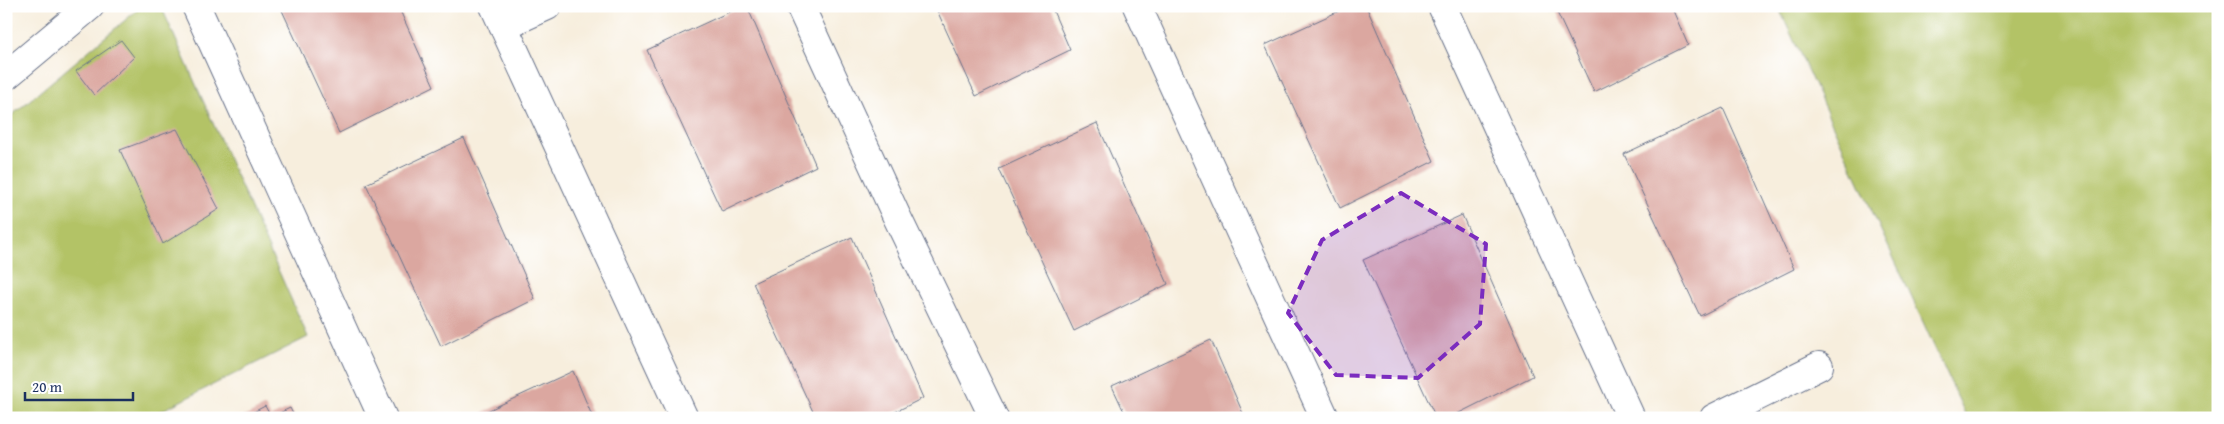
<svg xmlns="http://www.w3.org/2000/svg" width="2224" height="424" viewBox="0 0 2224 424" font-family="'Gentium Book Plus',serif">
  <rect width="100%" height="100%" fill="#fff"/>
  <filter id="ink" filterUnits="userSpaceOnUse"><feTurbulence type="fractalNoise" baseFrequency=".02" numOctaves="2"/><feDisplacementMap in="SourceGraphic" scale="10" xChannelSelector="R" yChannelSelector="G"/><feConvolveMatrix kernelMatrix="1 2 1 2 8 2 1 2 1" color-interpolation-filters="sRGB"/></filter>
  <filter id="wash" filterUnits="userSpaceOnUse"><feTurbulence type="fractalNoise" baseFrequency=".0096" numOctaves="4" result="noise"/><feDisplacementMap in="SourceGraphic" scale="20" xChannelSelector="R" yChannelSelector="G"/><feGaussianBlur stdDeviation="1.12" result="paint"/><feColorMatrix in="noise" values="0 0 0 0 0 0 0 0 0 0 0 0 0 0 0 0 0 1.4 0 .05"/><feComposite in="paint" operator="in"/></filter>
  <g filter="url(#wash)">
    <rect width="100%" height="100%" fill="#f7eedd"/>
    <path fill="#b3c366" stroke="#677962" d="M142 6H161L308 337 147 418H6V120Z
      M1778 6H2218V418H1967Z"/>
    <g id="blocks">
      <path fill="#dba7a0" d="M280 6H398L434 86 339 133Z
        M742 6H747L816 166 722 212 647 50Z
        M935 6H1051L1070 50 976 96Z
        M1350 6H1366L1434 161 1340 208 1265 45Z
        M1554 6H1671L1688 45 1594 92Z
        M121 40 134 57 94 95 76 71Z
        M1723 108 1794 269 1700 316 1624 154Z
        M1097 123 1168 284 1074 331 999 169Z
        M177 129 219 209 163 244 120 150Z
        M464 138 535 299 441 346 366 184Z
        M1462 215 1533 376 1449 418H1436L1363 260Z
        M852 237 923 398 883 418H816L753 283Z
        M1211 340 1245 418H1127L1112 386Z
        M573 371 593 418H472Z
        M265 406 271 417 290 408 295 418H242Z"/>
    </g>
  </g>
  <g filter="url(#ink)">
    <use href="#blocks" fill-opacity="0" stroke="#68728a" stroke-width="1"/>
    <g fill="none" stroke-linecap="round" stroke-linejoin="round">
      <defs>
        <path id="minor" d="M196 6 383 418
          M494 6 684 418
          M800 6 896 215 994 418
          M1137 6 1325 418
          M1442 6 1631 418
          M503 26 547 6
          M6 76 90 6
          M1714 418 1819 366"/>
      </defs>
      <use href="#minor" stroke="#68728a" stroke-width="30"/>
      <use href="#minor" stroke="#fff" stroke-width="28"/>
    </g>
  </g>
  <path fill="#7b2cbf" fill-opacity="0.2" stroke="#7b2cbf" stroke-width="4" stroke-dasharray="10 6" stroke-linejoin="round" d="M1401 193 1486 244 1480 324 1418 378 1336 375 1288 313 1322 240Z"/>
  <rect width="2224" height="424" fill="none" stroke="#fff" stroke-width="25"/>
  <path d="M25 392v8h108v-8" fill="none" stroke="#1b2f5e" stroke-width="2.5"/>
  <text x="32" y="392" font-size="15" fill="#1b2f5e" stroke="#ffffff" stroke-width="4" paint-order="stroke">20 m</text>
</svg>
